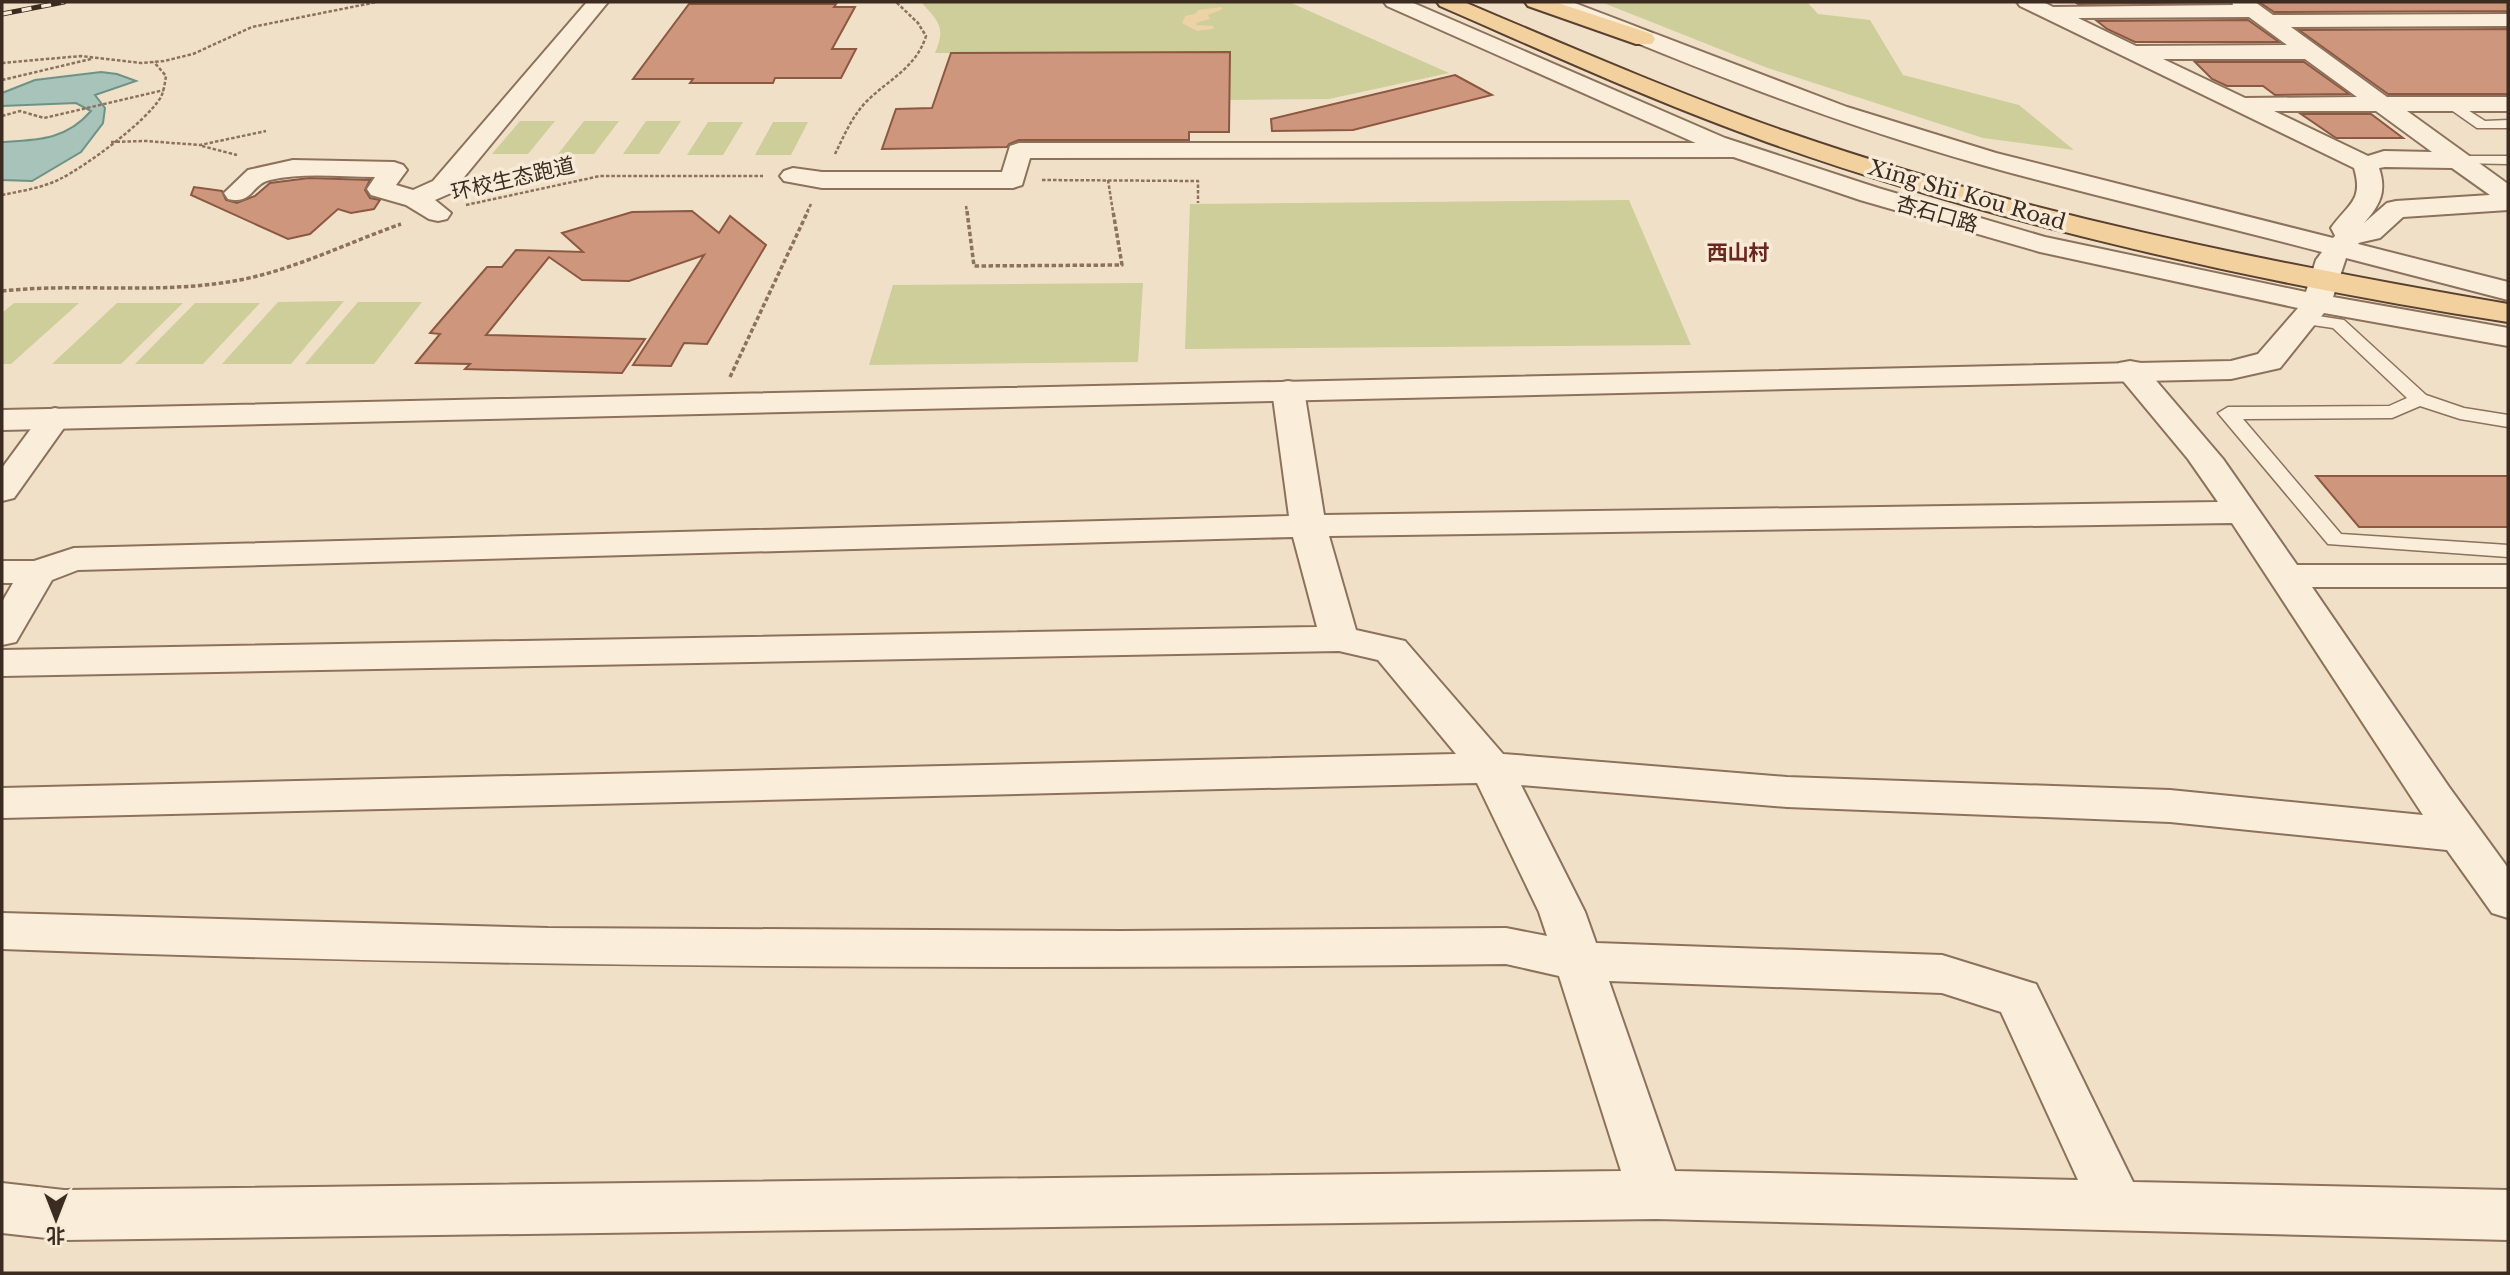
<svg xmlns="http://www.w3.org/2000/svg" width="2510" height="1275" viewBox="0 0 2510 1275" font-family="'Libre Baskerville','Noto Sans SC',serif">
  <rect width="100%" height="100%" fill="#f0e0c7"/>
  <path fill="#cdce9a" d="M921 2H1289L1449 73 1329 99 1228 100 1229 52 935 53C946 27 939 22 921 2Z
    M1601 2H1807L1818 14 1870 20 1903 75 2019 105 2074 150 1983 138 1765 67Z
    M520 121H555L528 154H492Z
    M584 121H619L594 154H558Z
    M646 121H681L659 154H623Z
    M708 122H743L723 155H687Z
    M773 122H808L791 155H755Z
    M1629 200 1691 345 1185 349 1190 204Z
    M1143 283 1138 362 869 365 893 285Z
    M344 301 291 364H222L278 302Z
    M358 302H422L374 364H305Z
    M14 303H79L11 364H2V313Z
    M117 303H183L121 364H52Z
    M195 303H260L203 364H135Z"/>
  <path fill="#ecd2a4" d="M1221 7 1223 9 1208 15 1210 19 1196 23V25L1214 26 1213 29 1197 31 1182 23 1185 16 1195 14 1198 10Z"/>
  <path fill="#a8c3b9" stroke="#6f9286" stroke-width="2" d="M101 72 117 74 136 81 95 95 105 108 103 123 81 152 32 181 2 180V142C38 140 66 140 91 111L76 103 2 106V93L35 80Z"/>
  <path fill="#ce977d" stroke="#8c5841" stroke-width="2" d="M2075 2H2230L2078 4Z
    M2259 2H2508V11L2274 12Z
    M689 4H836L834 7H855L832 49H856L841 78H775L773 83H690L693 79H633Z
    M2248 20 2279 42H2135L2107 29 2097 21Z
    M2508 29V94H2388L2299 30Z
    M1230 52 1229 132H1189V140H1019L1009 144 1007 147 882 149 896 109 932 108 951 53Z
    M2195 62H2304L2349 94 2275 95 2263 86H2227L2212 79Z
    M1455 75 1492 95 1353 130 1272 131 1271 119Z
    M2301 114H2371L2403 138H2336Z
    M309 178 370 180 365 190 370 198 380 200 374 209 351 213 338 209 310 234 288 239 191 195 194 187 222 191 226 200 237 203 255 196 270 183Z
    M692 211 719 233 730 216 766 245 707 344 684 343 671 366 633 365 704 255 629 281 582 280 549 257 486 335 645 339 622 373 465 369 470 364 416 363 440 334 430 333 487 267H502L516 250 583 252 562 233 632 212Z
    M2316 476H2508V527H2359Z"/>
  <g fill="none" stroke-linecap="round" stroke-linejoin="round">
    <defs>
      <path id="service" d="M2452 100 2485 121 2508 120V128H2477L2447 107 2445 104Z
        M2458 156H2508V164L2453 163 2451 160 2453 157Z
        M2305 314 2344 320 2426 395 2464 408 2508 415V427L2460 419 2420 406 2392 418 2243 419 2341 534 2508 545V557L2328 544 2218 413 2228 407 2389 406 2407 398 2333 328 2299 323 2296 319 2299 315Z"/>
      <path id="minor" d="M587 2H608L451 193 435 200 451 213 447 219 438 221 429 219 406 205 371 195 367 189 375 177C341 177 304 172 270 180 251 184 253 205 228 199L224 193 248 170 293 160 394 162 403 165 407 170 396 185 413 190 433 181Z
        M2017 2H2043L2053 7 2233 5 2232 2H2255L2273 15 2508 14V26L2291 27 2387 97H2508V111H2407L2508 184V210L2403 217 2380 238 2349 245 2339 243 2331 228C2348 204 2364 201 2354 168L2020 6ZM2249 17 2287 45 2136 46 2078 18ZM2163 59H2305L2357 97 2245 98ZM2274 111H2376L2432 152 2384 151 2368 156ZM2385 167 2452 168 2490 195 2396 201 2387 203 2364 223C2380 205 2387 192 2379 168Z
        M1019 143H1737L1746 145 1749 150 1746 155 1737 157 1030 158 1022 185 1013 188H822L784 181 780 176 784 171 793 168 822 172H1002L1010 146Z
        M2130 361 2141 363 2223 459 2297 565H2508V587H2312L2449 787 2508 868V918L2492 913 2447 850 2170 822 1787 807 1521 785 1585 912 1596 943 1942 955 2036 984 2133 1182 2508 1190V1240L1656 1219 64 1240 2 1233V1183L64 1190 1621 1171 1559 976 1506 964C1004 970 503 968 2 949V913L548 928 1122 931 1506 928 1547 936 1539 912 1477 783 2 818V788L1456 754 1378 660 1339 651 2 676V650L1317 627 1293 537 78 570 52 580 16 642 2 645V602L13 583H2V561H34L74 548 1289 516 1272 390 1277 383 1288 381 1299 383 1304 390 1324 515 2218 502 2188 459 2114 370 2119 363ZM2232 523 2423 815 2170 790 1787 777 1503 754 1405 641 1356 630 1329 536ZM1609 981 1942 993 2001 1012 2078 1180 1675 1171Z
        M55 408 66 411 71 418 14 498 2 501V468L44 411Z"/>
      <path id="tertiary" d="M1384 2H1411L1725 138 1878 188 2045 237 2306 292 2316 260 2322 252C2208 222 2092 196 1979 164 1831 122 1688 65 1547 6L1544 2H1572L1847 107 1996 153 2333 238C2341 229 2347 228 2359 231L2363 237 2358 244 2508 282V300L2346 258 2333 297 2508 328V346L2324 313 2280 368 2231 379 2 430V410L2231 361 2258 354 2298 308 2040 252 1860 200 1707 148 1387 6Z"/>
      <path id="primary" d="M1437 2H1464C1570 47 1676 93 1784 131 2019 213 2264 262 2508 304V322C2263 284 2001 225 1767 142 1655 102 1548 53 1440 6Z
        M1525 2H1555L1652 34 1655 39 1652 44H1636L1528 6Z"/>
    </defs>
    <use href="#service" stroke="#8c715c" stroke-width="3"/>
    <use href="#minor" stroke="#8c715c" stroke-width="4"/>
    <use href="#tertiary" stroke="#8c715c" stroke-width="4"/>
    <use href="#primary" stroke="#5a4030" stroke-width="4"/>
    <path stroke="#8c715c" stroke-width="2.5" stroke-dasharray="3.5 2" stroke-linecap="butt" d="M2 63 81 56 141 63 164 61 193 54 252 27 377 2
      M2 80 91 59
      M2 116 20 111 44 118 164 90
      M111 142 146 141 200 145 266 131
      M202 146 237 155
      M835 154C844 136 852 116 867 101 889 79 916 68 926 36L918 23 896 2
      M1042 180 1198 181V203
      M1108 180 1113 212
      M2 195C21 191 42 188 60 179 86 166 146 122 161 97 164 90 165 83 166 76L154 62
      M466 205 600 176H763
      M966 206 967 212
      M807 212 811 204"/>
    <path stroke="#8c715c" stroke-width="3.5" stroke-dasharray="4.5 2.5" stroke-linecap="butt" d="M967 211 974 266 1122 265 1113 211
      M2 291C77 283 153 294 228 282 288 273 344 244 401 224
      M730 377 808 211"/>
    <use href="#service" fill="#faeedb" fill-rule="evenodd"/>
    <use href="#minor" fill="#faeedb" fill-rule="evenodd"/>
    <use href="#tertiary" fill="#faeedb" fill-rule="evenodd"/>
    <use href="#primary" fill="#f3d19f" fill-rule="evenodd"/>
    <defs>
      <path id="rail" d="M2 14 64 2"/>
    </defs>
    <use href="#rail" stroke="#3c2b20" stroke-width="5"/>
    <use href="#rail" stroke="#f7ebd7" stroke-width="3.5" stroke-dasharray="10" stroke-linecap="butt"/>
  </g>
  <g text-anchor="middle" stroke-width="7" stroke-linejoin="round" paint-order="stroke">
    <g font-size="21" fill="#3c2b20" stroke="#f7ebd7">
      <text transform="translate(513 179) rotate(-13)" y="7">环校生态跑道</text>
      <text transform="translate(1967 195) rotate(16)" y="7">Xing Shi Kou Road</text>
      <text transform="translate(1937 214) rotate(16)" y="7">杏石口路</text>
    </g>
    <g font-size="21" font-weight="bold" fill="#6a271e" stroke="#f7ebd7">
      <text x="1738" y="260">西山村</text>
    </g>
  </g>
  <rect width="2510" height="1275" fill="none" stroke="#3c2b20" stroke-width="7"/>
  <g transform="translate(56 1219) rotate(180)" stroke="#f7ebd7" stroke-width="5" paint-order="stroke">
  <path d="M0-5L12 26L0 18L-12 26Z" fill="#3c2b20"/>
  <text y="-10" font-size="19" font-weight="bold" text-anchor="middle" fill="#3c2b20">北</text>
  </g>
</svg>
